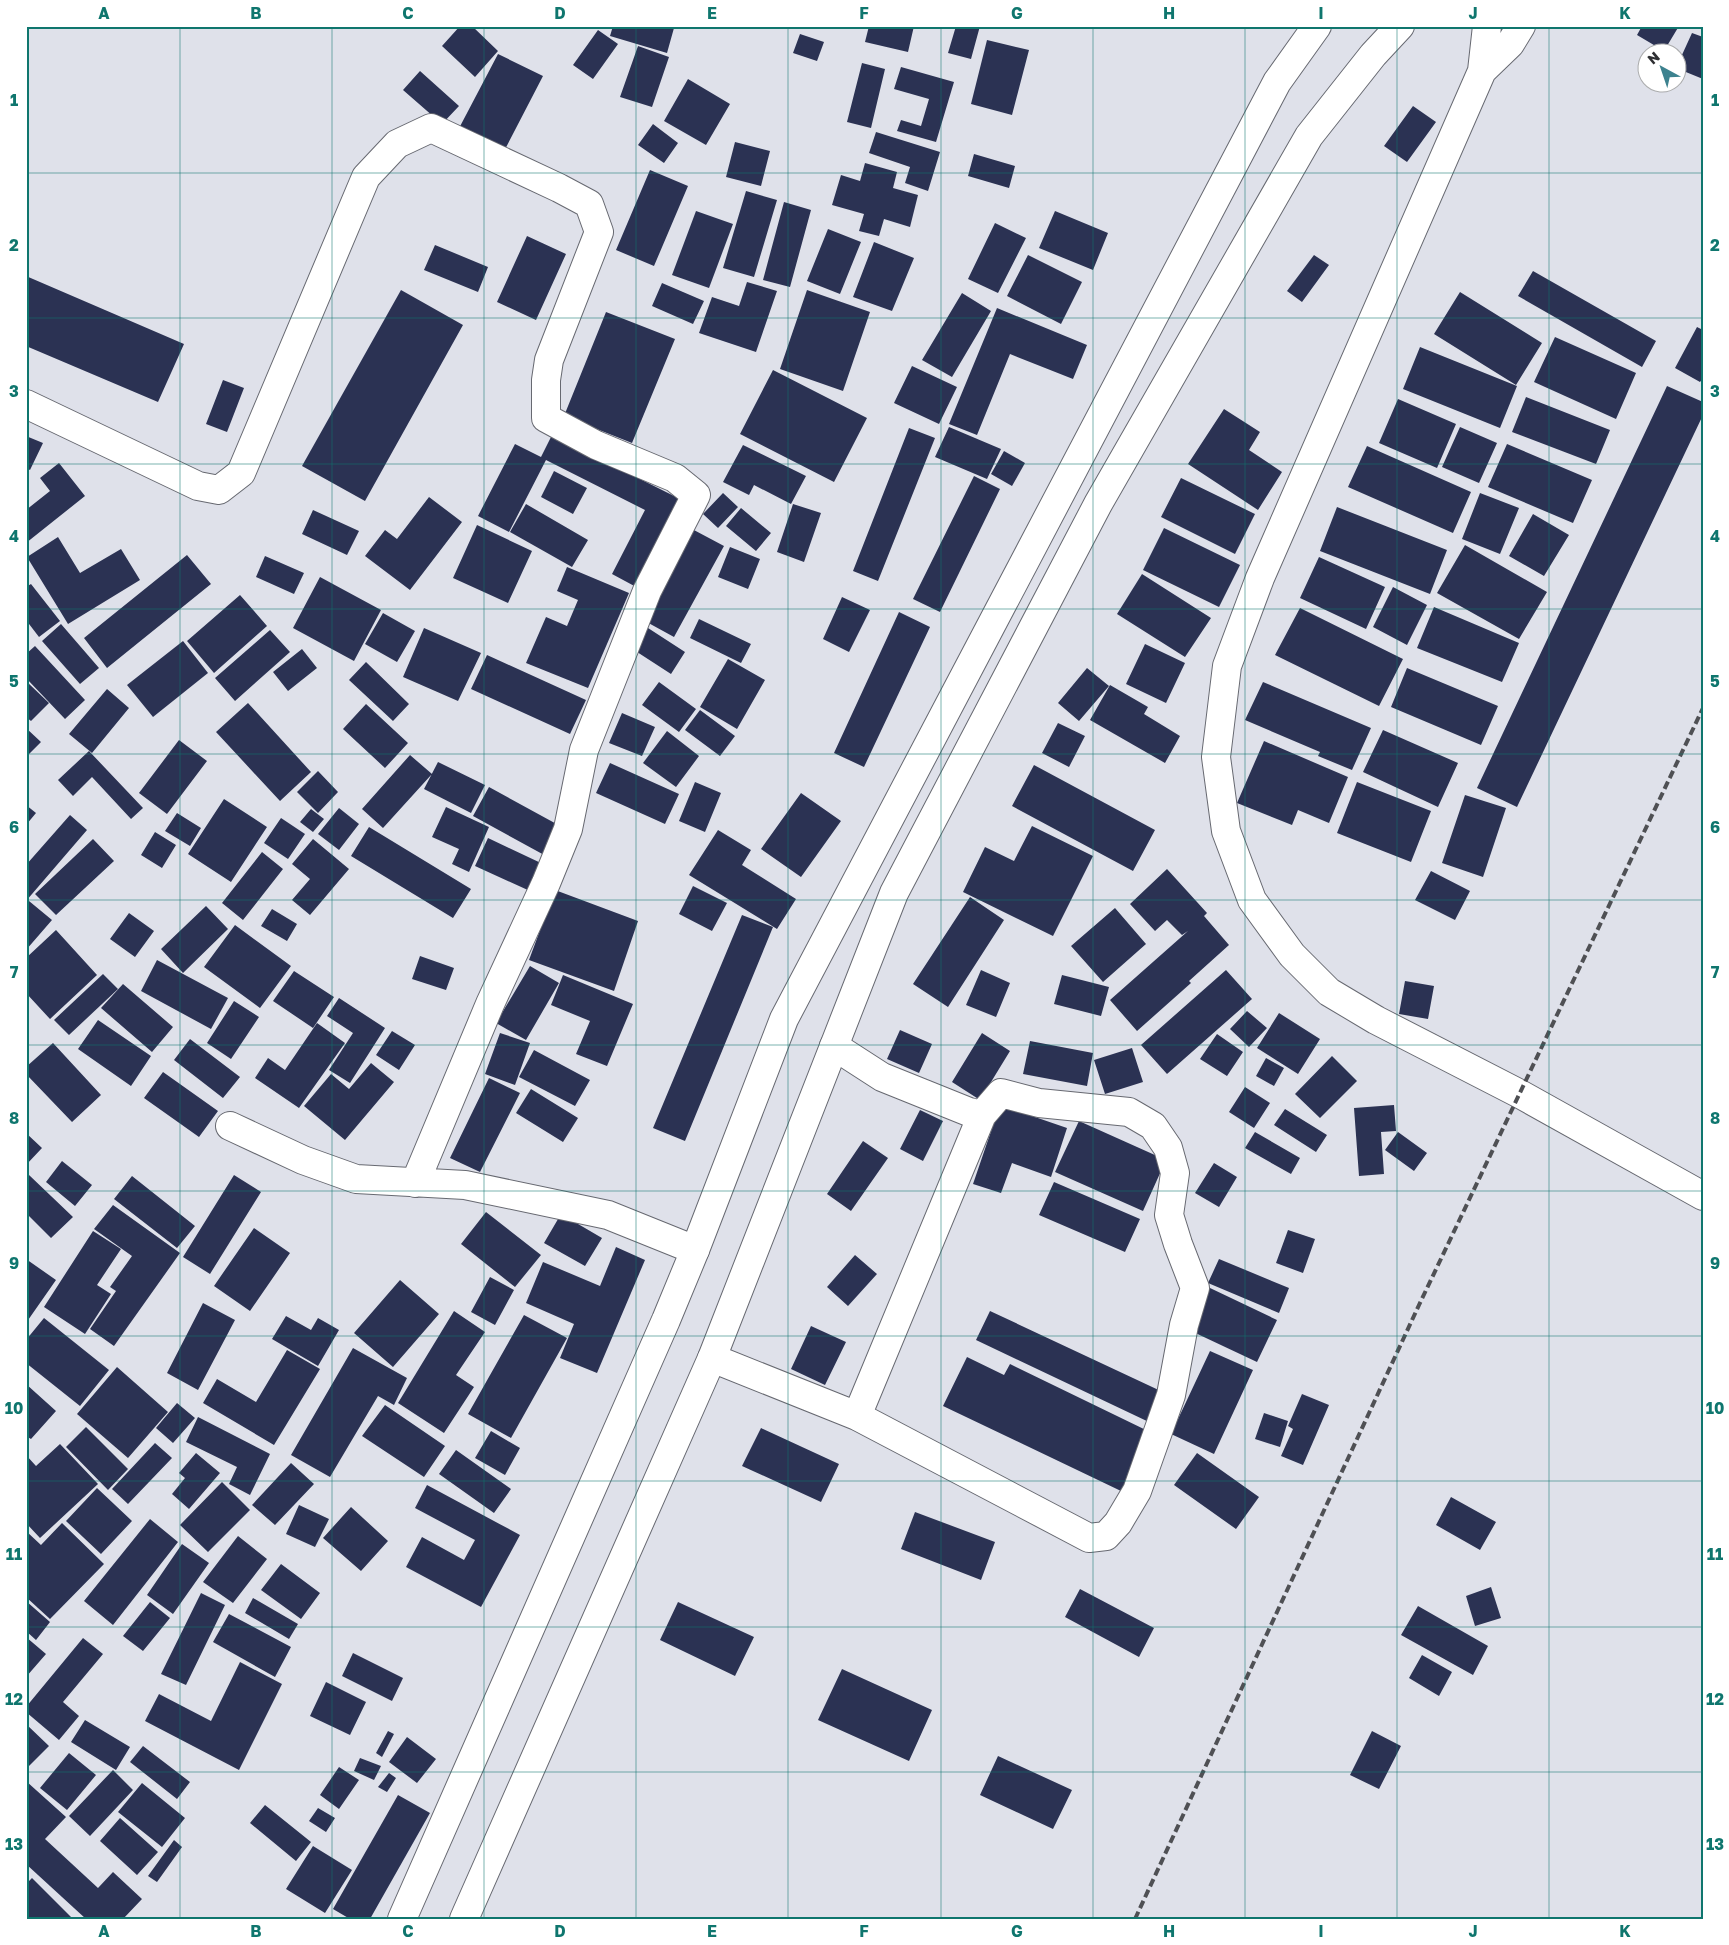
<svg xmlns="http://www.w3.org/2000/svg" width="1729" height="1945" viewBox="0 0 1729 1945" font-family="'Golos Text',sans-serif">
  <rect width="100%" height="100%" fill="#dfe1ea"/>
  <path fill="#2b3253" d="M460 26H472L498 51 475 77 442 46Z
    M613 26H667L674 28 667 53 610 36Z
    M869 26H914L908 52 865 42Z
    M956 26H980L971 59 948 53Z
    M1642 26H1679L1664 51 1637 35Z
    M598 30 618 44 593 79 573 65Z
    M1692 33 1703 37V79L1676 68Z
    M800 34 824 42 817 61 793 53Z
    M987 40 1029 50 1012 115 971 104Z
    M638 46 669 57 652 107 620 97Z
    M498 54 543 76 501 157 456 134Z
    M862 63 885 69 871 128 847 122Z
    M901 67 954 82 936 142 897 131 901 120 921 126 929 99 894 89Z
    M420 71 459 106 442 124 403 90Z
    M688 79 730 104 706 145 664 121Z
    M1413 106 1436 122 1407 162 1384 146Z
    M653 124 678 143 664 163 638 145Z
    M876 132 940 152 928 191 905 183 910 167 869 153Z
    M735 142 770 151 761 186 726 177Z
    M974 154 1015 166 1009 188 968 176Z
    M865 163 897 172 893 188 918 195 910 227 884 219 879 236 859 231 864 214 832 205 841 175 860 181Z
    M650 170 688 186 654 266 616 250Z
    M746 191 777 200 754 277 723 268Z
    M784 202 811 210 790 287 763 280Z
    M696 211 733 224 709 288 672 275Z
    M1055 211 1108 233 1093 270 1039 248Z
    M995 223 1026 238 998 293 968 279Z
    M828 229 861 242 840 294 807 281Z
    M527 236 566 254 536 320 497 302Z
    M874 242 914 258 892 311 853 297Z
    M435 245 488 267 478 292 424 270Z
    M1028 255 1082 282 1061 324 1007 296Z
    M1314 255 1329 265 1302 302 1287 291Z
    M1533 271 1656 341 1642 367 1518 296Z
    M26 276 184 344 158 402 26 346Z
    M747 282 777 291 756 352 699 333 712 297 739 306Z
    M662 283 704 301 693 324 652 306Z
    M401 290 463 325 365 501 302 466Z
    M807 290 870 312 843 391 780 369Z
    M1460 292 1542 343 1516 385 1434 334Z
    M962 293 991 311 952 377 922 360Z
    M997 308 1087 345 1073 379 1010 354 977 435 949 424Z
    M606 312 675 339 632 443 564 416Z
    M1697 327 1703 330V378L1700 382 1675 368Z
    M1555 337 1636 373 1616 419 1534 382Z
    M1420 347 1517 386 1500 428 1403 389Z
    M912 366 957 387 939 424 894 403Z
    M773 370 867 418 834 482 740 434Z
    M223 380 244 388 227 432 206 424Z
    M1667 386 1703 402V415L1517 807 1477 788Z
    M1526 397 1610 430 1596 464 1512 432Z
    M1398 399 1456 424 1437 468 1379 443Z
    M1224 409 1260 432 1249 450 1282 472 1258 510 1188 464Z
    M949 427 1001 449 987 479 935 457Z
    M1460 427 1497 443 1479 483 1442 467Z
    M909 428 935 438 878 581 853 571Z
    M552 435 682 500 638 588 612 574 645 510 546 460 509 532 478 516 515 444 541 457Z
    M26 436 43 443 30 470 26 468Z
    M1507 444 1592 480 1573 523 1488 487Z
    M743 445 806 476 791 504 754 485 749 495 723 482Z
    M1367 446 1471 492 1453 533 1348 487Z
    M1004 451 1025 463 1012 486 991 474Z
    M59 463 85 496 26 543V510L50 491 40 478Z
    M554 471 587 488 573 514 541 497Z
    M974 476 1000 489 940 612 913 599Z
    M1181 478 1255 514 1235 554 1161 517Z
    M723 493 738 507 718 528 703 514Z
    M1480 493 1519 508 1500 554 1462 539Z
    M429 497 462 522 410 590 365 556 385 530 397 539Z
    M526 504 588 540 572 567 510 532Z
    M793 504 821 513 804 562 777 552Z
    M1337 507 1447 550 1430 594 1320 551Z
    M741 508 771 533 756 551 726 526Z
    M313 510 359 531 347 555 302 534Z
    M1533 514 1569 535 1544 576 1509 556Z
    M477 525 532 551 508 603 453 578Z
    M1164 528 1240 565 1219 607 1143 570Z
    M692 529 724 546 674 637 643 620Z
    M58 537 80 573 121 549 140 580 68 624 27 557Z
    M1465 545 1547 592 1519 639 1437 593Z
    M730 547 760 559 748 589 718 577Z
    M187 555 211 584 107 668 84 638Z
    M265 556 304 573 294 594 256 577Z
    M1319 557 1385 587 1366 629 1300 598Z
    M567 567 629 593 588 688 526 663 546 617 567 626 578 600 557 591Z
    M1142 574 1211 618 1185 657 1117 614Z
    M320 577 381 610 354 661 293 628Z
    M31 584 60 621 39 637 26 620V587Z
    M1393 587 1427 605 1407 645 1373 627Z
    M240 595 267 626 214 673 187 641Z
    M842 597 870 610 849 652 823 639Z
    M1434 607 1519 643 1502 682 1417 648Z
    M1300 608 1403 659 1379 706 1275 655Z
    M899 612 930 627 864 767 834 753Z
    M383 613 415 631 397 662 365 644Z
    M699 619 751 644 741 663 690 638Z
    M61 624 99 668 80 684 42 641Z
    M424 628 481 653 458 701 403 677Z
    M648 628 685 652 671 674 634 650Z
    M270 630 290 652 235 701 215 678Z
    M183 641 208 673 153 717 127 685Z
    M1145 644 1185 663 1166 703 1126 684Z
    M35 646 85 700 65 719 26 678V654Z
    M302 649 317 668 288 691 273 672Z
    M487 655 586 700 570 734 471 689Z
    M728 659 765 680 737 729 700 707Z
    M366 662 409 704 393 721 349 680Z
    M1087 668 1109 686 1079 721 1058 703Z
    M1407 668 1498 706 1481 745 1391 707Z
    M26 681 49 703 31 721 26 717Z
    M659 682 696 709 679 732 642 705Z
    M1263 682 1371 728 1352 770 1318 756 1320 752 1245 720Z
    M1110 685 1148 707 1144 714 1180 736 1165 763 1090 720Z
    M107 689 129 708 92 753 69 734Z
    M248 703 311 772 280 801 216 732Z
    M366 704 408 743 385 768 343 729Z
    M700 710 735 736 720 756 685 730Z
    M622 713 655 727 642 756 609 743Z
    M1058 723 1085 736 1069 767 1042 753Z
    M26 728 41 742 26 757Z
    M1383 730 1458 763 1438 807 1363 772Z
    M667 731 699 756 676 787 643 763Z
    M179 740 207 761 167 814 139 793Z
    M1264 741 1348 777 1329 823 1298 810 1292 825 1237 803Z
    M89 751 143 808 131 819 92 777 73 796 58 780Z
    M410 755 432 774 383 828 362 809Z
    M438 762 485 785 471 813 424 789Z
    M610 763 679 794 665 824 596 793Z
    M1034 765 1155 830 1133 871 1012 806Z
    M318 771 338 792 318 813 297 792Z
    M695 782 721 793 705 832 679 821Z
    M1357 782 1431 811 1411 862 1337 833Z
    M489 787 562 827 546 856 473 816Z
    M801 793 841 821 801 877 761 849Z
    M1465 795 1506 808 1483 877 1442 863Z
    M224 799 267 827 231 882 188 854Z
    M26 805 36 813 26 825Z
    M446 807 489 827 469 872 452 864 459 849 432 837Z
    M339 808 359 824 339 850 318 834Z
    M311 809 324 819 313 832 300 822Z
    M177 813 201 828 190 846 165 831Z
    M70 815 87 830 26 901V865Z
    M281 818 305 834 288 859 264 843Z
    M1032 826 1093 856 1053 936 963 892 985 847 1014 861Z
    M369 827 471 889 453 918 351 856Z
    M718 830 751 850 742 865 796 899 777 929 689 875Z
    M155 832 176 845 162 868 141 855Z
    M488 838 543 864 530 891 475 866Z
    M93 839 114 861 56 915 35 894Z
    M313 839 349 869 310 915 292 900 310 879 292 864Z
    M262 852 283 869 243 920 222 903Z
    M1167 869 1207 913 1204 916 1229 945 1189 981 1191 983 1137 1031 1110 1000 1188 931 1182 935 1167 920 1155 931 1130 904Z
    M1431 871 1470 891 1455 920 1415 900Z
    M693 886 727 903 712 931 679 914Z
    M555 890 638 921 614 991 529 960Z
    M970 897 1004 920 948 1007 913 984Z
    M29 901 52 920 26 950V904Z
    M206 906 228 929 183 973 161 949Z
    M1115 908 1146 944 1103 982 1071 946Z
    M272 909 297 924 287 941 261 926Z
    M129 913 154 931 135 957 110 939Z
    M742 915 773 927 685 1141 653 1128Z
    M235 925 291 966 260 1008 204 967Z
    M56 930 97 975 50 1019 26 993V958Z
    M420 956 454 968 446 990 412 979Z
    M157 960 228 998 211 1029 141 991Z
    M530 966 559 983 526 1040 496 1023Z
    M981 970 1010 983 996 1017 966 1005Z
    M1226 970 1252 999 1167 1074 1141 1045Z
    M294 971 334 997 313 1028 273 1001Z
    M103 974 118 989 69 1035 54 1020Z
    M563 975 633 1004 607 1066 576 1054 590 1021 551 1005Z
    M1062 975 1109 987 1101 1016 1054 1004Z
    M1405 981 1434 986 1428 1019 1399 1014Z
    M123 984 173 1027 152 1052 101 1008Z
    M339 998 385 1028 350 1083 329 1070 353 1033 327 1016Z
    M234 1001 259 1017 231 1059 207 1043Z
    M1247 1011 1267 1028 1249 1047 1230 1029Z
    M1279 1013 1320 1039 1298 1074 1257 1048Z
    M98 1020 151 1056 131 1086 78 1049Z
    M317 1023 345 1043 299 1108 255 1078 268 1058 285 1070Z
    M900 1030 932 1044 919 1073 887 1059Z
    M392 1031 415 1045 399 1070 376 1055Z
    M500 1033 530 1043 515 1085 485 1074Z
    M982 1033 1010 1051 980 1100 952 1082Z
    M1217 1034 1243 1052 1227 1076 1200 1059Z
    M190 1039 240 1077 223 1098 174 1060Z
    M1030 1041 1093 1053 1087 1086 1023 1074Z
    M53 1043 101 1095 72 1122 26 1074V1067Z
    M1132 1048 1143 1082 1105 1094 1094 1060Z
    M534 1050 590 1080 575 1106 519 1077Z
    M1332 1056 1357 1081 1320 1118 1295 1094Z
    M1266 1058 1284 1068 1274 1086 1256 1076Z
    M371 1063 394 1082 345 1140 304 1106 331 1074 349 1089Z
    M163 1072 218 1111 199 1137 144 1098Z
    M489 1078 520 1093 480 1172 450 1158Z
    M1245 1087 1270 1103 1254 1128 1229 1112Z
    M531 1089 578 1118 563 1142 516 1113Z
    M1000 1105 1067 1128 1051 1177 1012 1163 1001 1193 973 1184Z
    M1394 1105 1396 1131 1381 1132 1384 1174 1359 1176 1354 1108Z
    M1285 1109 1327 1135 1316 1152 1274 1125Z
    M920 1110 943 1121 923 1161 900 1149Z
    M1079 1121 1166 1160 1143 1211 1055 1172Z
    M1255 1132 1300 1158 1291 1174 1245 1148Z
    M1398 1132 1427 1153 1414 1171 1385 1150Z
    M26 1133 42 1148 26 1165Z
    M863 1141 888 1158 851 1211 827 1194Z
    M62 1161 92 1185 75 1206 46 1182Z
    M1214 1163 1237 1177 1219 1207 1195 1193Z
    M29 1175 73 1217 51 1238 26 1213V1177Z
    M234 1175 261 1192 210 1274 183 1257Z
    M132 1176 195 1226 177 1248 114 1199Z
    M1054 1182 1140 1219 1125 1252 1039 1215Z
    M113 1205 180 1253 114 1346 90 1329 116 1291 110 1287 132 1256 94 1229Z
    M486 1212 541 1255 515 1287 461 1244Z
    M561 1214 602 1238 585 1266 544 1243Z
    M254 1228 290 1253 250 1311 214 1286Z
    M1288 1230 1315 1239 1303 1273 1276 1263Z
    M93 1231 121 1249 97 1285 111 1294 85 1334 44 1307Z
    M616 1247 645 1260 597 1373 560 1358 574 1324 526 1303 543 1262 600 1286Z
    M855 1255 877 1274 848 1306 827 1287Z
    M26 1259 56 1280 26 1323Z
    M1219 1259 1289 1288 1279 1313 1208 1283Z
    M490 1277 514 1290 495 1325 471 1312Z
    M400 1280 439 1314 393 1367 354 1333Z
    M1210 1288 1277 1320 1257 1362 1189 1330Z
    M203 1303 235 1320 198 1390 167 1373Z
    M454 1311 485 1332 456 1375 474 1387 444 1433 398 1403Z
    M990 1311 1165 1393 1151 1423 976 1340Z
    M524 1315 567 1338 511 1438 468 1414Z
    M286 1316 311 1330 318 1318 339 1330 318 1366 272 1339Z
    M44 1318 109 1370 80 1406 26 1363V1340Z
    M811 1326 846 1342 825 1385 791 1369Z
    M353 1348 407 1378 394 1405 378 1396 330 1477 291 1455Z
    M287 1350 320 1369 274 1445 203 1403 217 1379 256 1402Z
    M1210 1351 1253 1370 1214 1454 1171 1434Z
    M967 1357 1004 1375 1010 1364 1150 1432 1121 1491 943 1406Z
    M117 1367 168 1412 128 1458 77 1414Z
    M26 1384 56 1411 31 1439 26 1436Z
    M1302 1394 1329 1405 1303 1465 1281 1456 1293 1429 1288 1426Z
    M177 1403 195 1418 173 1443 156 1428Z
    M385 1405 445 1446 424 1477 362 1436Z
    M1264 1413 1288 1421 1280 1447 1255 1439Z
    M198 1417 270 1454 250 1495 229 1484 237 1467 186 1442Z
    M86 1427 128 1469 108 1490 66 1447Z
    M761 1428 839 1464 821 1502 742 1466Z
    M491 1431 520 1448 505 1475 475 1458Z
    M155 1443 172 1458 128 1504 112 1489Z
    M60 1444 98 1484 40 1538 26 1523V1455L36 1466Z
    M456 1450 511 1489 494 1513 439 1474Z
    M196 1453 220 1473 189 1509 172 1494 185 1478 179 1473Z
    M1197 1453 1259 1497 1236 1529 1174 1485Z
    M291 1463 314 1484 275 1525 252 1505Z
    M222 1482 250 1510 208 1552 180 1525Z
    M427 1485 520 1535 481 1607 406 1567 422 1537 464 1560 475 1540 415 1508Z
    M97 1488 132 1521 101 1554 66 1521Z
    M1451 1497 1496 1522 1480 1550 1436 1525Z
    M299 1505 329 1519 315 1547 286 1534Z
    M351 1507 388 1541 361 1571 323 1538Z
    M915 1512 995 1542 981 1580 901 1549Z
    M150 1519 178 1542 113 1625 84 1601Z
    M62 1523 104 1564 50 1619 26 1597V1531L41 1545Z
    M238 1536 267 1559 233 1603 203 1582Z
    M182 1544 209 1563 173 1614 147 1595Z
    M281 1564 320 1593 301 1619 261 1590Z
    M1491 1587 1501 1618 1475 1626 1466 1596Z
    M1080 1589 1154 1628 1139 1657 1065 1617Z
    M201 1593 225 1605 186 1685 161 1674Z
    M253 1598 298 1624 289 1639 245 1613Z
    M26 1601 50 1622 36 1640 26 1631Z
    M150 1602 170 1618 143 1651 123 1636Z
    M678 1602 754 1637 735 1676 660 1640Z
    M1418 1606 1488 1646 1473 1675 1401 1635Z
    M229 1614 291 1647 275 1677 213 1642Z
    M26 1637 46 1654 26 1677Z
    M83 1638 103 1654 63 1702 79 1716 59 1740 26 1712V1707Z
    M353 1653 403 1678 392 1701 342 1676Z
    M1422 1655 1452 1672 1439 1696 1409 1678Z
    M240 1662 282 1684 239 1770 145 1721 159 1694 211 1721Z
    M842 1669 932 1710 909 1761 818 1720Z
    M326 1682 366 1702 350 1735 310 1716Z
    M85 1720 130 1747 116 1770 71 1742Z
    M26 1724 49 1746 26 1769Z
    M388 1731 394 1734 382 1757 376 1753Z
    M1372 1731 1401 1746 1379 1789 1350 1775Z
    M407 1737 436 1759 417 1783 389 1762Z
    M143 1746 190 1782 177 1799 130 1762Z
    M69 1753 96 1775 67 1810 40 1788Z
    M998 1756 1072 1790 1053 1829 980 1795Z
    M360 1758 381 1766 374 1780 354 1771Z
    M339 1767 359 1780 339 1809 320 1795Z
    M113 1770 133 1790 90 1836 69 1816Z
    M389 1773 396 1778 387 1792 378 1787Z
    M26 1781 66 1817 45 1839 98 1888 113 1872 142 1899 123 1919H86L26 1864Z
    M142 1783 185 1818 162 1847 118 1812Z
    M398 1795 430 1813 370 1919H350L333 1909Z
    M265 1805 311 1842 296 1861 250 1823Z
    M318 1808 335 1818 326 1832 309 1821Z
    M120 1818 158 1852 137 1875 100 1841Z
    M174 1840 182 1847 157 1882 148 1876Z
    M313 1846 352 1870 325 1913 286 1889Z
    M32 1878 73 1919H26V1884Z"/>
  <g fill="none" stroke-linecap="round" stroke-linejoin="round">
    <defs>
      <path id="street" d="M1487 26 1482 71 1260 578 1227 666 1216 757 1226 831 1252 900 1292 955 1329 992 1376 1020 1520 1094 1703 1196
        M1482 71 1510 44 1521 26
        M26 404 198 486 219 490 241 473 366 177 397 144 431 128 559 188 589 204 599 232 549 360 546 380V418L596 445 675 478 696 495 647 591 584 750 568 829 546 883 490 1004 415 1183
        M230 1126 303 1160 356 1179 465 1185 608 1215 695 1250
        M712 1358 857 1416 1089 1538 1106 1536 1118 1523 1137 1491 1171 1395 1184 1325 1195 1288 1178 1244 1169 1215 1175 1173 1168 1148 1153 1126 1129 1112 1039 1103 1001 1093 982 1115 969 1112 882 1077 834 1046
        M857 1416 982 1115"/>
      <path id="secondary" d="M402 1919 666 1320 695 1250 784 1019 1277 82 1317 26
        M464 1919 712 1358 894 893 1098 504 1309 136 1373 55 1400 26"/>
    </defs>
    <use href="#street" stroke="#676971" stroke-width="30"/>
    <use href="#secondary" stroke="#676971" stroke-width="30"/>
    <use href="#street" stroke="#fff" stroke-width="28"/>
    <use href="#secondary" stroke="#fff" stroke-width="28"/>
    <path stroke="#4f5054" stroke-width="4" stroke-dasharray="8 4" stroke-linecap="butt" d="M1135 1919 1419 1305 1703 708"/>
  </g>
  <path fill="none" stroke="#0f766e" stroke-width="1" stroke-opacity="0.55" d="M180 26V1919M332 26V1919M484 26V1919M636 26V1919M788 26V1919M941 26V1919M1093 26V1919M1245 26V1919M1397 26V1919M1549 26V1919M26 173H1703M26 318H1703M26 464H1703M26 609H1703M26 754H1703M26 900H1703M26 1045H1703M26 1191H1703M26 1336H1703M26 1481H1703M26 1627H1703M26 1772H1703"/>
  <rect width="1729" height="1945" fill="none" stroke="#ffffff" stroke-width="55"/>
  <g transform="translate(1662 68) rotate(320)"><circle r="24" fill="#ffffff" stroke="#abacad"/>
  <path d="M0-4L9 19L0 12L-9 19Z" fill="#3d828f"/>
  <text y="-8" font-size="14" font-weight="bold" text-anchor="middle" fill="#2e2f32">N</text>
  </g>
  <rect x="28" y="28" width="1674" height="1890" fill="none" stroke="#0f766e" stroke-width="2"/>
  <g font-size="16" text-anchor="middle" font-weight="bold" fill="#0f766e">
    <text x="104" y="19">A</text>
    <text x="256" y="19">B</text>
    <text x="408" y="19">C</text>
    <text x="560" y="19">D</text>
    <text x="712" y="19">E</text>
    <text x="864" y="19">F</text>
    <text x="1017" y="19">G</text>
    <text x="1169" y="19">H</text>
    <text x="1321" y="19">I</text>
    <text x="1473" y="19">J</text>
    <text x="1625" y="19">K</text>
    <text x="14" y="106">1</text>
    <text x="1715" y="106">1</text>
    <text x="14" y="251">2</text>
    <text x="1715" y="251">2</text>
    <text x="14" y="397">3</text>
    <text x="1715" y="397">3</text>
    <text x="14" y="542">4</text>
    <text x="1715" y="542">4</text>
    <text x="14" y="687">5</text>
    <text x="1715" y="687">5</text>
    <text x="14" y="833">6</text>
    <text x="1715" y="833">6</text>
    <text x="14" y="978">7</text>
    <text x="1715" y="978">7</text>
    <text x="14" y="1124">8</text>
    <text x="1715" y="1124">8</text>
    <text x="14" y="1269">9</text>
    <text x="1715" y="1269">9</text>
    <text x="14" y="1414">10</text>
    <text x="1715" y="1414">10</text>
    <text x="14" y="1560">11</text>
    <text x="1715" y="1560">11</text>
    <text x="14" y="1705">12</text>
    <text x="1715" y="1705">12</text>
    <text x="14" y="1850">13</text>
    <text x="1715" y="1850">13</text>
    <text x="104" y="1937">A</text>
    <text x="256" y="1937">B</text>
    <text x="408" y="1937">C</text>
    <text x="560" y="1937">D</text>
    <text x="712" y="1937">E</text>
    <text x="864" y="1937">F</text>
    <text x="1017" y="1937">G</text>
    <text x="1169" y="1937">H</text>
    <text x="1321" y="1937">I</text>
    <text x="1473" y="1937">J</text>
    <text x="1625" y="1937">K</text>
  </g>
</svg>
